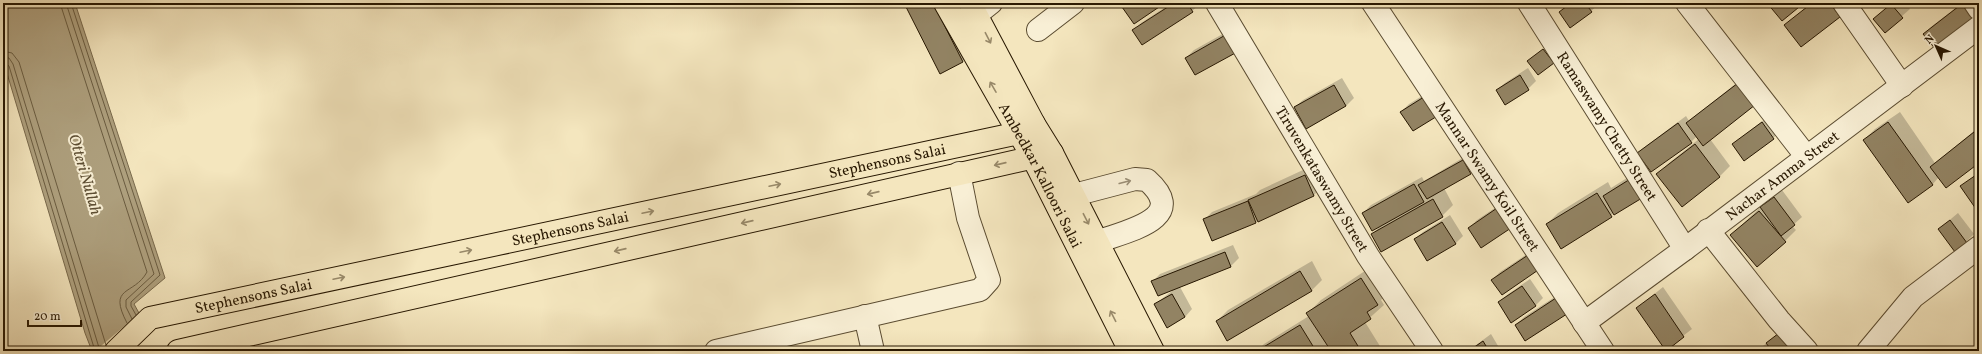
<svg xmlns="http://www.w3.org/2000/svg" width="1982" height="354" viewBox="0 0 1982 354" font-family="Vollkorn,serif">
  <rect width="100%" height="100%" fill="#f4e6be"/>
  <filter id="stains"><feTurbulence type="fractalNoise" baseFrequency=".005" numOctaves="4"/><feColorMatrix values="0 0 0 0 .2 0 0 0 0 .09 0 0 0 0 .02 0 0 0 .5 -.17"/></filter>
  <radialGradient id="worn" r=".72"><stop offset=".6" stop-color="#630" stop-opacity="0"/><stop offset="1" stop-color="#630" stop-opacity=".3"/></radialGradient>
  <path fill="#aea07e" stroke="#78694c" d="M3 3H75L165 278 134 304 160 351H92L85 333 3 60Z"/>
  <path fill="#f4e6be" d="M139 314 147 323 162 351H95Z"/>
  <path fill="#0003" d="M905 3H950L974 50 963 61 941 72Z
    M1172 3 1200 4 1192 11 1134 31 1141 23Z
    M1292 3H1303L1295 8Z
    M1569 3H1599V4L1591 11 1560 12Z
    M1812 3H1843L1847 8 1801 46 1785 25Z
    M1892 3H1905L1910 9 1885 31 1874 19Z
    M1962 3H1978L1924 34 1932 26Z
    M1237 26 1246 42 1186 58 1194 50Z
    M1552 42 1554 62 1538 74 1529 61Z
    M1528 68 1536 81 1528 89 1497 90 1505 83Z
    M1749 73 1710 139 1730 166 1719 177 1658 174 1669 163 1699 139 1697 136 1691 142 1638 153 1646 146 1686 116 1689 121Z
    M1342 78 1354 98 1346 106 1295 107 1303 100Z
    M1435 88 1446 106 1401 112 1409 104Z
    M1900 112 1935 163 1979 127V161L1939 177 1932 185 1864 140 1875 129Z
    M1770 115 1782 131 1744 160 1733 144Z
    M1471 153 1478 166 1470 173 1444 188 1453 205 1442 216 1372 234 1381 225 1363 213 1371 205 1422 177 1424 181Z
    M1316 164 1325 184 1314 195 1256 222 1205 219 1212 212 1256 194 1260 190Z
    M1643 168 1611 216 1547 224 1558 213 1608 182 1611 188Z
    M1979 172V206L1962 186Z
    M1782 190 1802 217 1792 226 1796 230 1785 241 1731 235 1769 199Z
    M1508 199 1521 218 1469 228 1477 220Z
    M1958 213 1974 234 1966 242 1939 229Z
    M1450 215 1463 236 1455 244 1415 239 1423 232Z
    M1542 244 1551 258 1492 280 1500 272Z
    M1233 245 1239 258 1231 266 1180 287 1192 309 1185 317 1155 304 1172 291 1153 281 1160 274Z
    M1312 261 1322 280 1311 291 1217 321 1228 310Z
    M1374 265 1391 290 1381 300 1384 305 1365 322 1383 351H1257L1264 344 1309 316 1308 313 1321 300Z
    M1530 279 1543 298 1535 306 1499 302 1507 295Z
    M1663 287 1692 329 1666 349 1637 308Z
    M1567 289 1577 304 1516 325 1524 317Z
    M1791 323 1814 351H1756L1771 340Z
    M1491 334 1501 351H1468Z
    M1683 346 1687 351H1677Z"/>
  <g fill="none" stroke-linecap="round" stroke-linejoin="round">
    <path stroke="#6a5c40" stroke-width="1" d="M60 3 147 272C134 296 107 285 127 323
      M66 3 154 274 126 300V307L132 319
      M71 3 160 275 131 302V306L136 315
      M3 51 12 53 19 62 106 345
      M3 57 9 58 13 64 100 351
      M3 62 9 66 95 351"/>
  </g>
  <path fill="#928363" stroke="#271701" d="M904 3H933L963 62 940 74Z
    M1128 3H1165L1134 24 1122 7Z
    M1174 3H1187L1193 12 1142 45 1132 30Z
    M1571 3H1585L1592 12 1570 28 1559 12Z
    M1767 3H1804L1782 21Z
    M1812 3H1830L1840 17 1801 47 1784 25Z
    M1963 3H1965L1977 18 1936 50 1923 34Z
    M1891 4 1903 18 1885 33 1873 19Z
    M1229 33 1239 51 1195 75 1185 58Z
    M1543 49 1554 63 1538 75 1527 61Z
    M1520 75 1529 90 1505 105 1496 90Z
    M1738 83 1755 105 1703 146 1686 123Z
    M1334 85 1346 106 1306 129 1294 107Z
    M1427 95 1439 115 1413 131 1400 112Z
    M1762 122 1774 139 1744 161 1732 144Z
    M1888 122 1933 185 1908 203 1863 140Z
    M1678 123 1692 143 1651 172 1637 153Z
    M1979 128V163L1946 188 1930 167Z
    M1695 144 1720 177 1682 207 1656 174Z
    M1463 160 1471 174 1427 199 1418 185Z
    M1305 175 1314 196 1258 222 1248 200Z
    M1976 175 1979 179V207L1976 209 1960 186Z
    M1635 176 1647 195 1614 215 1603 196Z
    M1414 184 1424 202 1372 231 1362 213Z
    M1597 193 1612 217 1561 249 1546 224Z
    M1774 197 1795 225 1781 236 1760 207Z
    M1433 199 1443 217 1381 252 1371 234Z
    M1248 201 1256 223 1212 241 1203 219Z
    M1500 206 1514 226 1481 248 1468 228Z
    M1759 211 1786 242 1757 267 1730 235Z
    M1950 220 1967 243 1955 252 1938 229Z
    M1442 222 1456 244 1427 261 1414 239Z
    M1534 251 1544 266 1502 295 1491 280Z
    M1225 252 1231 267 1158 296 1151 281Z
    M1300 271 1312 291 1227 341 1216 321Z
    M1361 278 1378 305 1367 312 1371 319 1350 333 1361 351H1331L1306 313Z
    M1522 286 1536 306 1511 323 1498 302Z
    M1172 294 1185 317 1167 328 1154 304Z
    M1655 294 1684 337 1666 351 1636 308Z
    M1559 296 1570 312 1525 341 1515 325Z
    M1300 325 1316 351H1257Z
    M1783 330 1800 351H1772L1766 343Z
    M1483 341 1489 351H1469Z"/>
  <g fill="none" stroke-linecap="round" stroke-linejoin="round">
    <defs>
      <g id="minor">
        <path id="s1" d="M1217 3 1368 256 1432 351"/>
        <path id="s2" d="M1373 3 1603 351"/>
        <path id="s3" d="M1529 3 1685 249"/>
        <path d="M1687 3 1806 156"/>
        <path d="M1844 3 1902 86"/>
        <path d="M1975 3 1979 9"/>
        <path d="M959 22 976 15 991 3"/>
        <path d="M1038 30 1073 3"/>
        <path d="M1074 195 1135 179 1147 180C1191 219 1126 231 1097 242"/>
        <path d="M1708 230 1779 320 1807 351"/>
        <path d="M865 316 873 351"/>
        <path id="s4" d="M1584 323 1685 249 1979 27"/>
        <path d="M716 351 980 290 989 280 968 218 959 173"/>
        <path d="M1868 351 1913 297 1979 247"/>
      </g>
      <g id="major">
        <path id="s5" d="M945 3 1032 156 1130 351"/>
        <path d="M970 3 1034 124 1052 153 1153 351"/>
        <path id="s6" d="M116 351 150 318 1019 133 1034 124"/>
        <path d="M178 351 1052 153"/>
      </g>
    </defs>
    <use href="#minor" stroke="#5a4b30" stroke-width="24"/>
    <use href="#major" stroke="#271701" stroke-width="24"/>
    <use href="#minor" stroke="#f8efd5" stroke-width="22"/>
    <use href="#major" stroke="#f4e6be" stroke-width="22"/>
  </g>
  <defs><path id="oneway-shaft" d="M-6 0H5M1.5-3L5.5 0L1.5 3" fill="none" stroke-width="1.6" stroke-linecap="round" stroke-linejoin="round"/></defs>
  <g stroke="#988969">
    <use href="#oneway-shaft" transform="translate(988 38) rotate(63)"/>
    <use href="#oneway-shaft" transform="translate(993 87) rotate(-120)"/>
    <use href="#oneway-shaft" transform="translate(1000 164) rotate(167)"/>
    <use href="#oneway-shaft" transform="translate(775 185) rotate(-12)"/>
    <use href="#oneway-shaft" transform="translate(873 193) rotate(167)"/>
    <use href="#oneway-shaft" transform="translate(648 212) rotate(-12)"/>
    <use href="#oneway-shaft" transform="translate(1086 219) rotate(63)"/>
    <use href="#oneway-shaft" transform="translate(747 222) rotate(167)"/>
    <use href="#oneway-shaft" transform="translate(620 250) rotate(167)"/>
    <use href="#oneway-shaft" transform="translate(466 251) rotate(-12)"/>
    <use href="#oneway-shaft" transform="translate(339 278) rotate(-12)"/>
    <use href="#oneway-shaft" transform="translate(1113 316) rotate(-117)"/>
  </g>
  <use stroke="#9a8e76" href="#oneway-shaft" transform="translate(1125 182) rotate(-14)"/>
  <g text-anchor="middle" stroke-width="4" stroke-linejoin="round" paint-order="stroke">
    <g font-size="15" fill="#271701" stroke="#f8efd5">
      <text dy="5" stroke="none"><textPath href="#s3" startOffset="146">Ramaswamy Chetty Street</textPath></text>
      <text dy="5" stroke="none"><textPath href="#s6" startOffset="801">Stephensons Salai</textPath></text>
      <text dy="5" stroke="none"><textPath href="#s4" startOffset="247">Nachar Amma Street</textPath></text>
      <text dy="5" stroke="none"><textPath href="#s5" startOffset="197">Ambedkar Kalloori Salai</textPath></text>
      <text dy="5" stroke="none"><textPath href="#s2" startOffset="208">Mannar Swamy Koil Street</textPath></text>
      <text dy="5" stroke="none"><textPath href="#s1" startOffset="205">Tiruvenkataswamy Street</textPath></text>
      <text dy="5" stroke="none"><textPath href="#s6" startOffset="477">Stephensons Salai</textPath></text>
      <text dy="5" stroke="none"><textPath href="#s6" startOffset="153">Stephensons Salai</textPath></text>
    </g>
    <g font-size="16" font-style="italic" fill="#5d4e33" stroke="#f8efd5">
      <text transform="translate(86 174) rotate(74)" y="6">Otteri Nullah</text>
    </g>
  </g>
  <rect width="1982" height="354" fill="none" stroke="#f4e6be" stroke-width="16"/>
  <rect x="4" y="4" width="1974" height="346" fill="none" stroke="#271701" stroke-width="2"/>
  <rect x="8" y="8" width="1966" height="338" fill="none" stroke="#271701"/>
  <g transform="translate(1936 46) rotate(315)" stroke="#f8efd5" stroke-width="3" paint-order="stroke">
  <path d="M0-3L7 15L0 10L-7 15Z" fill="#271701"/>
  <text y="-6" font-size="11" font-weight="bold" text-anchor="middle" fill="#271701">N</text>
  </g>
  <path d="M28 320v6h53v-6" fill="none" stroke="#271701" stroke-width="2"/>
  <text x="34" y="320" font-size="12" fill="#271701" stroke="#f8efd5" stroke-width="3" paint-order="stroke">20 m</text>
  <rect width="100%" height="100%" filter="url(#stains)"/>
  <rect width="100%" height="100%" fill="url(#worn)"/>
</svg>
